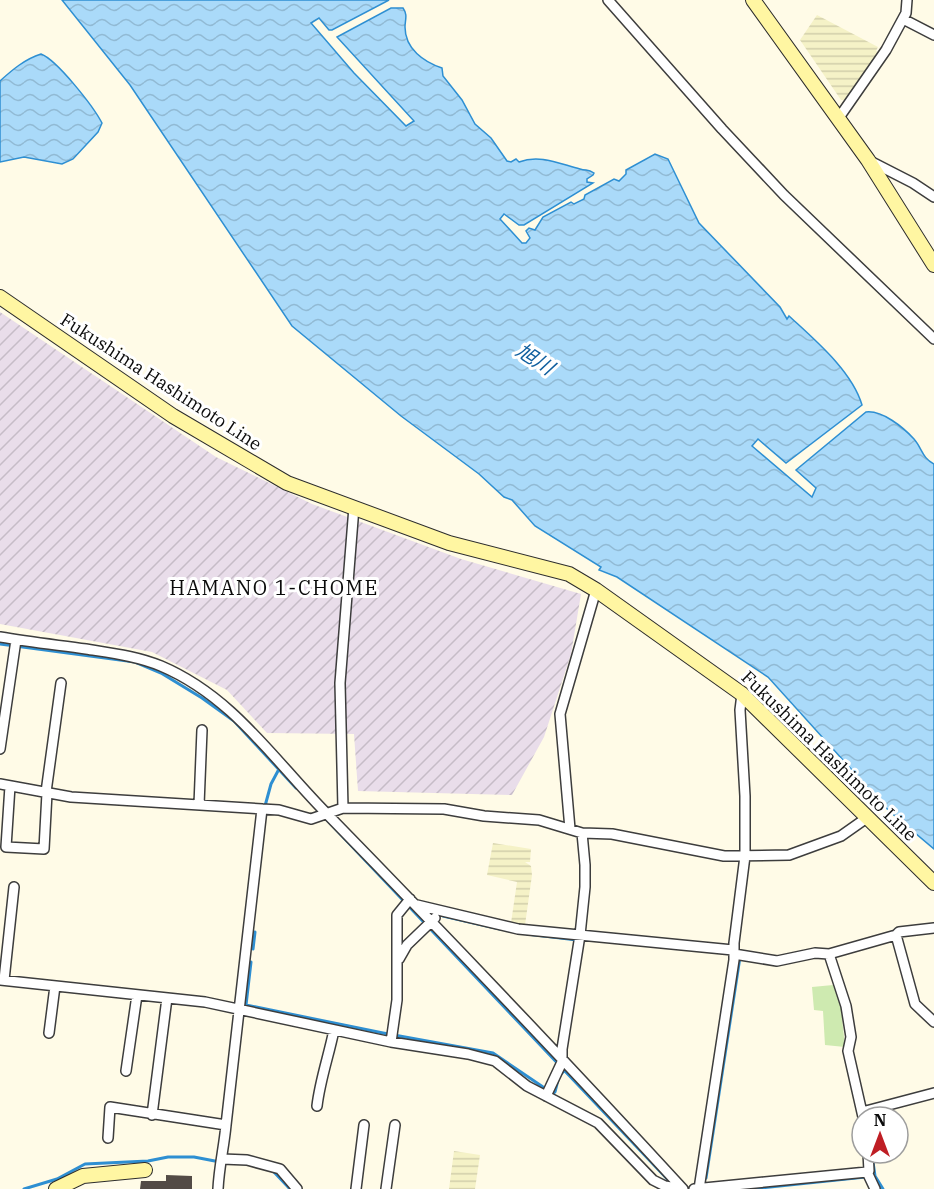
<svg xmlns="http://www.w3.org/2000/svg" width="934" height="1189" viewBox="0 0 934 1189" font-family="'IBM Plex Serif','Noto Sans JP',serif">
  <defs>
    <pattern id="industrial-furrows" width="10" height="10" patternUnits="userSpaceOnUse" patternTransform="scale(1.5)"><rect width="10" height="10" fill="#e9ddea"/><path d="M-1 1l2-2M0 10L10 0M9 11l2-2" fill="none" stroke="#c6bcc7"/></pattern>
    <pattern id="farmland-rules" width="6" height="5" patternUnits="userSpaceOnUse" patternTransform="scale(1.5)"><rect width="6" height="5" fill="#f5f2c7"/><path d="M0 2.5h6" fill="none" stroke="#d1ceaa"/></pattern>
    <pattern id="water-waves" width="16" height="10" patternUnits="userSpaceOnUse" patternTransform="scale(1.5)"><rect width="16" height="10" fill="#aadaf9"/><path d="M0 5q4-4 8 0t8 0" fill="none" stroke="#91bad4"/></pattern>
  </defs>
  <rect width="100%" height="100%" fill="#fffbe7"/>
  <path fill="url(#industrial-furrows)" d="M0 312 216 457 312 504 461 559 581 594 571 654 544 737 512 795 358 791 354 734 267 733 227 690 152 652 0 624Z"/>
  <path fill="url(#farmland-rules)" d="M817 15 878 47 876 51 879 53 847 100H841L800 40Z
    M493 843 531 849 530 862H525L531 866 532 875 525 925 511 923 517 882 487 875Z
    M454 1151 480 1155 475 1189H449Z"/>
  <path fill="#ceeab0" d="M833 985 841 1008 845 1047 825 1045 823 1011 814 1010 812 987Z"/>
  <path fill="url(#water-waves)" stroke="#2e8fd2" stroke-width="1.5" d="M62 0H389L332 30H329L319 18 311 23 354 73 406 126 414 121 337 37 391 8H403C408 15 405 20 405 27 405 49 424 62 442 68L443 76 462 100 475 124 491 138 507 161 511 162 516 159 519 162C540 154 560 164 580 169 587 171 588 169 594 173L593 175 587 179V182L593 183 524 225H519L504 214 500 219 522 243H526L530 238 526 231 529 228 535 230 543 217 571 202 574 204 584 199 585 195 614 179 619 181 626 174V170L655 154 668 159 699 223 780 307 787 319 789 316C815 340 852 371 862 405L786 463 758 439 752 446 812 497 816 488 796 470 866 412C882 410 903 427 914 439 922 448 922 458 934 464V849L889 811 768 677 617 577 599 570 601 567 535 526 512 500 504 497 479 474 401 416 292 326 130 85Z
    M41 54C57 60 93 106 102 123L98 132 73 159 62 164 24 157 0 162V81C12 70 25 59 41 54Z"/>
  <g fill="none" stroke-linecap="round" stroke-linejoin="round">
    <path stroke="#2e8fd2" stroke-width="3" d="M0 644 135 662 161 673 202 698 234 721 296 788
      M265 806 271 784 279 769
      M326 819 672 1184
      M443 916 500 929
      M527 934 577 940
      M253 949 255 932
      M251 962 246 1005 383 1033 493 1053 543 1087 554 1093
      M555 1092 559 1076 565 1070
      M872 1155 875 1176
      M273 1171 290 1189
      M706 1178 740 957
      M24 1189 57 1179 85 1164 148 1161 168 1157H194L220 1162
      M751 1189 875 1176 883 1189"/>
  </g>
  <path fill="#534b46" d="M166 1175 192 1176V1189H140L141 1181H166Z"/>
  <g fill="none" stroke-linecap="round" stroke-linejoin="round">
    <defs>
      <path id="street" d="M608 0 722 129 784 195 934 339
        M903 19 934 35
        M838 119 886 50 906 13 907 0
        M870 161 913 183 934 197
        M0 637C28 642 57 645 86 649 111 653 137 656 161 666 234 697 275 762 329 816 449 939 567 1063 683 1189
        M0 749 16 640
        M0 784 71 797 279 810 311 819 343 808 444 809 484 816 539 820 582 833 612 834 724 856 789 855 841 836 868 817
        M10 786 6 847 44 849 47 793
        M46 792 61 683
        M199 805 202 730
        M343 808 340 683 354 507
        M570 829 560 714 596 590
        M417 905 518 929 733 950
        M896 935 915 1004 934 1022
        M734 954 777 961 815 953 829 954 896 935 899 932 934 928
        M829 954 846 1006 851 1037 848 1051 863 1117
        M399 959 407 945 435 918
        M0 980 205 1002 391 1042 468 1054 495 1061 527 1086 598 1123 653 1180 665 1186 683 1189
        M4 980 14 887
        M49 1033 55 986
        M391 1042 397 1000V915L410 899
        M126 1071 137 995
        M546 1096 562 1062V1049L580 935 585 887V865L582 833
        M317 1106C320 1080 329 1055 334 1030
        M862 1112 934 1093
        M152 1115 167 998
        M108 1138 110 1107 226 1125 262 809
        M868 1153 869 1171 867 1172 875 1189
        M222 1159 247 1160 280 1169 297 1189
        M218 1189C219 1167 224 1147 226 1125
        M356 1189 364 1125
        M386 1189 395 1125
        M694 1189 867 1172
        M699 1189 734 960V943L745 856V796L740 710 742 694"/>
      <path id="secondary" d="M753 0 868 160 934 265
        M0 297 173 416 287 483 449 543 569 574 596 590 742 694 934 883
        M56 1189 83 1176 145 1170"/>
    </defs>
    <use href="#street" stroke="#3d3d3d" stroke-width="12"/>
    <use href="#secondary" stroke="#2c2c2c" stroke-width="16"/>
    <use href="#street" stroke="#fff" stroke-width="9"/>
    <use href="#secondary" stroke="#fff6a2" stroke-width="14"/>
  </g>
  <g text-anchor="middle" stroke-width="6" stroke-linejoin="round" paint-order="stroke">
    <g font-size="18" fill="#0a0a0a" stroke="#fff">
      <text transform="translate(161 382) rotate(33)" y="6">Fukushima Hashimoto Line</text>
      <text transform="translate(829 756) rotate(44)" y="6">Fukushima Hashimoto Line</text>
    </g>
    <g font-size="20" font-style="italic" fill="#105f9f" stroke="#fff">
      <text transform="translate(535 359) rotate(33)" y="7">旭川</text>
    </g>
    <g font-size="20" letter-spacing="1.5" fill="#0a0a0a" stroke="#fff">
      <text x="274" y="595">HAMANO 1-CHOME</text>
    </g>
  </g>
  <g transform="translate(880 1135)"><circle r="28" fill="#ffffff" stroke="#9d9d9d" stroke-width="1.5"/>
  <path d="M0-4.5L10 22L0 15L-10 22Z" fill="#bf1e24"/>
  <text y="-9" font-size="16" font-weight="bold" text-anchor="middle" fill="#0a0a0a">N</text>
  </g>
</svg>
